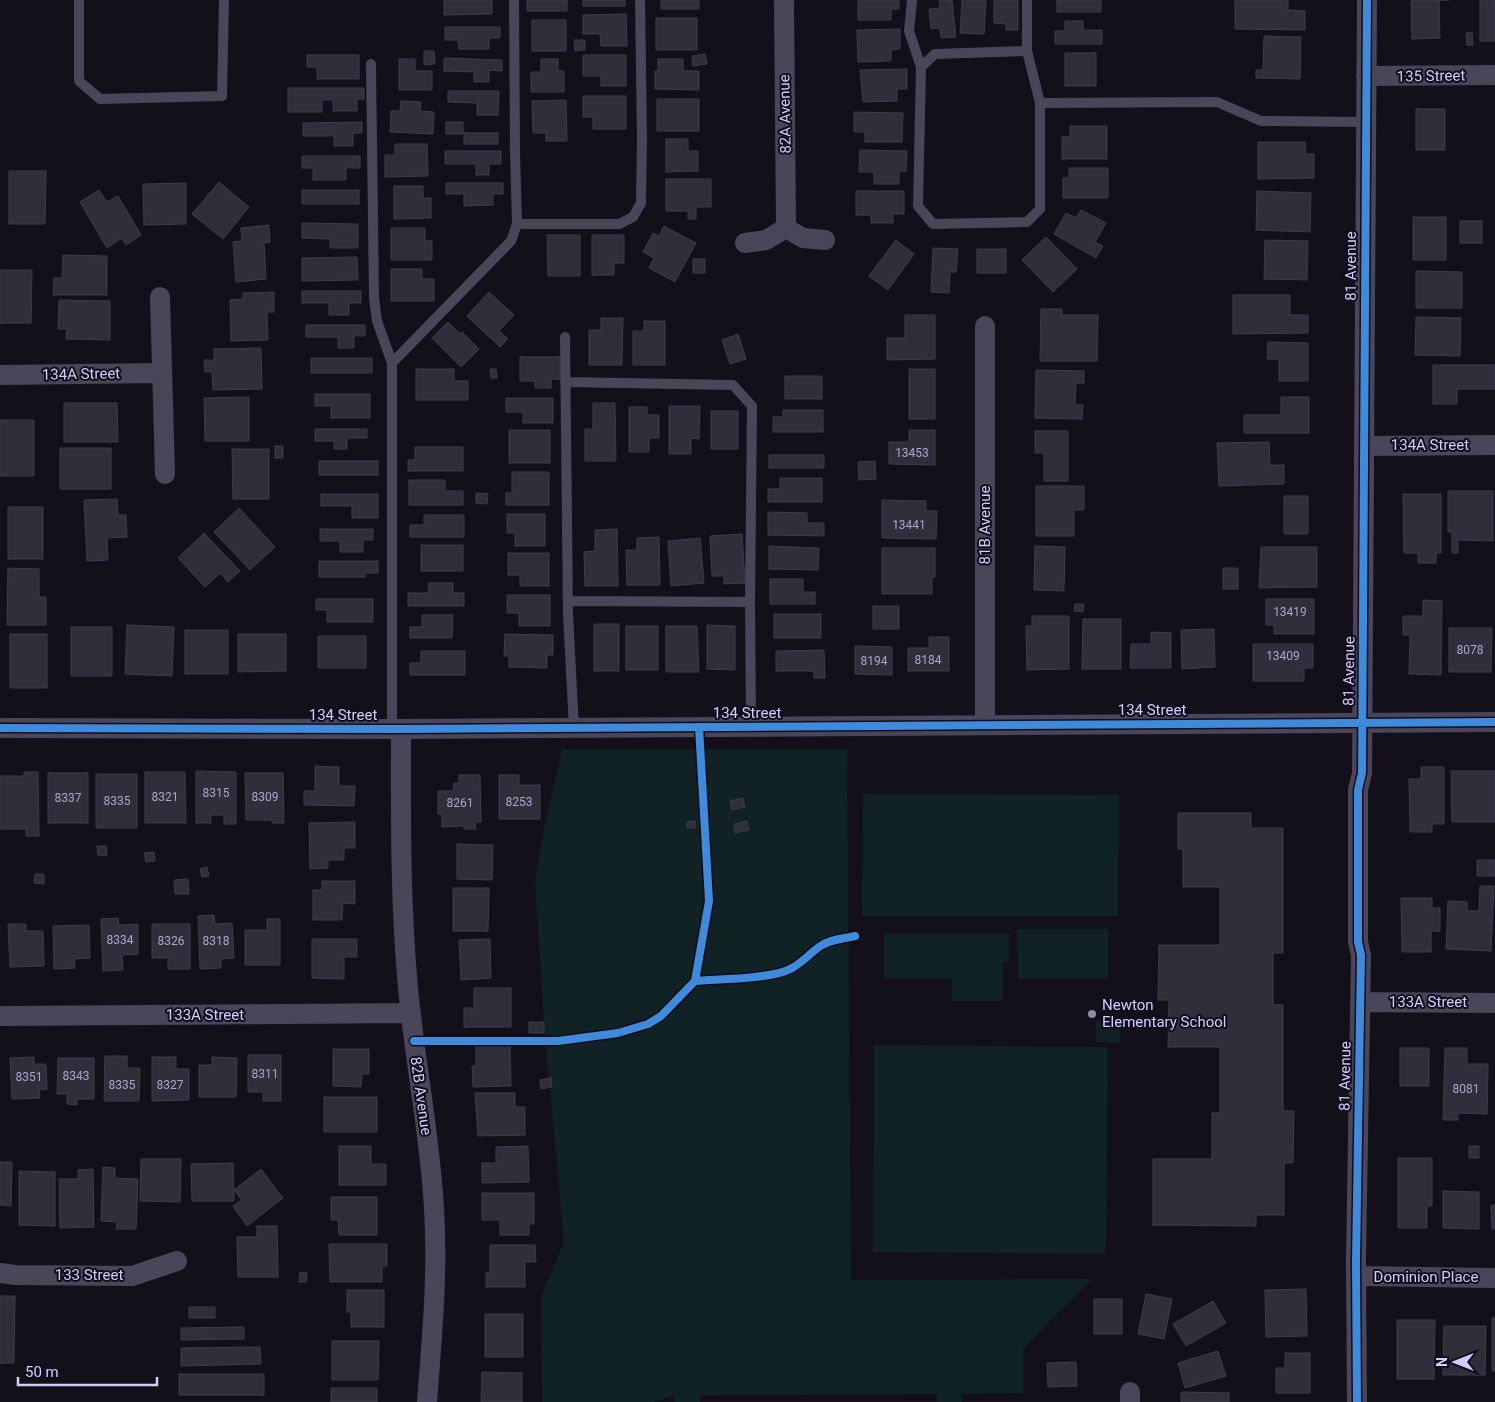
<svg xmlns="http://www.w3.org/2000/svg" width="1495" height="1402" viewBox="0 0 1495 1402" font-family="Roboto,sans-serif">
  <rect width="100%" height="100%" fill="#13101a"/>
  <path fill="#102224" d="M562 749H847L851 1280 1092 1279 1023 1349V1393L962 1394V1402H937V1394L700 1395V1402H675L674 1395 654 1402H542L541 1297 564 1242 546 1045H443L442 1037 545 1036 535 884 542 838Z
    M863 794 1119 795 1118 916H862Z
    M1017 929H1108V979H1018Z
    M884 933H1009V962H1003V1001H952V979H884Z
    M1096 1021H1121L1120 1043 1096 1042Z
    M874 1045 1108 1047 1106 1254 873 1252Z"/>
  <path fill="#312e3c" stroke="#403b4d" d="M444 0H492V14L444 15Z
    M527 0H567V11H527Z
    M583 0H625V6H583Z
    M661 0H699V9H661Z
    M858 0H899V9H891V20H858Z
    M939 0H952L956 37 941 38 940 28 931 29 929 9 940 8Z
    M962 0H986L984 34 960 33Z
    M994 0H1018V30H1006V24L994 23Z
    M1057 0H1101V12H1057Z
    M1235 0H1288V10L1305 11V30L1235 29Z
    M1411 0H1449H1439L1440 38 1412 39Z
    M1480 0H1495V41H1480Z
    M626 14 627 46H601L600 34H583V15Z
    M656 18H697V50H656Z
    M532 20H566V51H532Z
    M1065 21H1083V30H1102V44H1055V31H1065Z
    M445 27H500V38H489V49H459L458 40H445Z
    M900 29V49L891 50V61L858 62 857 30Z
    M1472 32 1473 45H1467L1466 33Z
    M1264 36 1301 37 1300 79 1256 78V70H1263Z
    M574 40H585V50L575 51Z
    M424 51H434L435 64 424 65Z
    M1065 53H1096V86H1065Z
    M705 54 707 64 693 66 692 56Z
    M307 55H359V79H317V67H307Z
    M583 55H626V86H601V76H583Z
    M444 58 502 60V71L489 70V82H474V72L444 71Z
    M399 59H415V71H432V90H399Z
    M541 59H558V71H564V92H531V72H541Z
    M658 59H683V71H699V90L655 89V71H658Z
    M907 69V89H897V101L863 102 860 70Z
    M288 88H364V99H357V111H333V100H322V112H288Z
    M448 91H499L498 115H477V103L448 102Z
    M583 96H626V129H593V117H583Z
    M657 99H699V131H657Z
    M566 100 567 141H546V133H533L532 101Z
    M401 101 421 102 420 111 434 112 433 134 390 132 391 111H400Z
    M1416 109H1445V150H1416Z
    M854 112 903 113 902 142H865V132H854Z
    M362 122V133H353V146H334V136H303V123Z
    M446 122H463V134H446Z
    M1070 126H1107V159H1062V137H1070Z
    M464 133H498V144H464Z
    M666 139H688V151H698V171L666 172Z
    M1258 142H1305L1306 154H1314V178L1258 179Z
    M395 144H427L428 176 385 177V155H395Z
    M860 150 907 151 906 171H899V184H874V172H859Z
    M445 151H501V164H489V175H476V164H445Z
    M302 156H360V168H346V180H313V168H302Z
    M1069 168H1108V198H1063V178H1069Z
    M9 171H46L45 224H9Z
    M666 179H711V207H696V219H688V211H666Z
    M219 182 249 207 223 239 192 214Z
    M186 183V224L144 225 143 184Z
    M446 183H503V194H493V205L464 206V194H446Z
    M394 186H423V198H431V218L394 219Z
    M99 190 107 202 118 196 141 235 126 245 122 238 107 248 80 202Z
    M302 190H359V204H302Z
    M856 191H904V214H893V223H871V215H856Z
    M1257 191 1311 193 1310 232 1256 230Z
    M1081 210 1106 223 1095 242 1103 246 1096 258 1054 234 1066 213 1076 218Z
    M1413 217H1446V260H1413Z
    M1460 221H1482V243H1460Z
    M302 223 358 224V248H330V239L302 238Z
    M269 225 270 242 264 243 266 279 236 282 233 242 242 241 241 228Z
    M664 226 696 243 675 282 649 268 654 258 643 252 653 233 659 236Z
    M391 228H425V241H432V260H391Z
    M547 235H580V276H548Z
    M592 235H624V263H614V275H592Z
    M1046 237 1077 269 1053 292 1022 260Z
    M896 240 914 254 888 290 869 276Z
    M1265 240 1308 241 1307 280 1264 279Z
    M933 248 958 249 956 272H950L949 293 931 292Z
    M977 249H1006V273H977Z
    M63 255 107 256V295H53L54 278H62Z
    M357 257 358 280 302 281V258Z
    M693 259H705V273H693Z
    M391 269H422V279H434V301H391Z
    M0 270H32L31 323H0Z
    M1416 271 1462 272V308H1416Z
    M302 291H361V303H349V315H329V303H302Z
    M274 292V312H267L268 340 231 341 230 300 243 299V293Z
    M489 292 514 315 499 331 508 339 500 347 467 316Z
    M1233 295H1290V315H1308V333L1233 334Z
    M59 300 110 301V340L66 339 67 329H58Z
    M1041 309H1062V315H1098L1097 361H1040Z
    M905 315H935V359L887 360V338H905Z
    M1416 317 1461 318 1460 356 1415 355Z
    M601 318H623L622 365H589V330H601Z
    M644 321H665V365H633V331H644Z
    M448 322 460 334 462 332 479 349 461 367 432 338Z
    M306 325H365V336H354V348H338V337H306Z
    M738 334 746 359 730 364 722 340Z
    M1268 342 1308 343V381H1279V359H1267Z
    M261 348 262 389 213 390 212 372H205L204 360H214V349Z
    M520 357H560V379H551V388H535V381H520Z
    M311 358H372V373H311Z
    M1433 365H1495V389H1457V404H1433Z
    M416 369H454V381H468V400H416Z
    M490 369H496L497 378H491Z
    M909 369H935V419H909Z
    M1036 370 1084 371V383H1076L1075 405H1083L1082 419 1035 418Z
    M785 376H822V399H785Z
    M315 394H370V418H331V406H315Z
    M249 397V441H205L204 398Z
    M1281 397H1309V433H1244V415H1281Z
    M506 398H553V423H523V412H506Z
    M64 403H117L118 442H64Z
    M593 403H615L616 461H585V429H593Z
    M669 406H700L699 439 691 438V454H669Z
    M629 407H647V415H659V438H649V452H629Z
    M783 410H823V432H773V417H783Z
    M711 411H738V449H711Z
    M0 420H34V476H0Z
    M315 429H367V438H347V449H334V441H315Z
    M509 430H550V463H509Z
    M909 430H935V465L889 464V442H909Z
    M1035 431H1068V481H1044V453H1035Z
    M1269 442 1270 465H1284V484L1219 486 1217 443Z
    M275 446H283V458H275Z
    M415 447H463V471H408V460H415Z
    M60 448H111V489H60Z
    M232 449H269V499H233Z
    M769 455H824V468H769Z
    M319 461H378V475H319Z
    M875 461 876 479 859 480 858 462Z
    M512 472H549V505H506V493H512Z
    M780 478H822V502H768V489H780Z
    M409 480H445V491H463V505H409Z
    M1036 486H1084V510H1074V536H1036Z
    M1448 491H1493V541L1458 540V553H1452V532H1448Z
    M476 493 488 494 487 504 476 503Z
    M321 494H378V518H352V506H321Z
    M1403 494H1441V553H1436V563H1418V553H1404Z
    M1284 496H1308V534H1284Z
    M117 499 118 515H126L127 537 107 538 108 560 87 561 84 500Z
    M882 500 926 501V511H937L936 539 882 538Z
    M8 507H43V559H8Z
    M239 508 275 547 250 570 214 532Z
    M768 512 807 513V523H824V536L768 535Z
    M507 514H545V546H515V533H507Z
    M424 515H464V537H410V525H424Z
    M320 529H373V540H363V552H340V541H320Z
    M617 529 618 586H585L584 552 595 551V530Z
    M204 533 240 571 228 582 220 573 205 587 178 558Z
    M742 534 745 583 724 584V576H712L710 536Z
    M659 537 660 585H627L626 550H637V538Z
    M700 538 704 583 671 586 668 541Z
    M421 545H463V571H421Z
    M769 546 819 548 818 570 769 569Z
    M1035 546 1065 547 1064 591 1034 590Z
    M1261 547H1317V587L1259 588Z
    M882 548H935V577H932V594H882Z
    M508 553H549V586H520V575H508Z
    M319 561H378V573H365V577H319Z
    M8 568 39 569V597H46V625H7Z
    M1223 568H1238V589H1223Z
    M770 579H803V592H815V604H770Z
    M429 583H453V593H464V606H408V593H428Z
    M507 595H550V626H519V613H507Z
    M316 599H373V622H327V610H316Z
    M1266 599H1314V634H1274V625H1266Z
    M1423 600 1442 601 1441 675 1409 674 1410 635H1403V616H1423Z
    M1075 604H1084L1083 612 1074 611Z
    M873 606H899V629H873Z
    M774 614H821V638H774Z
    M422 615H453L452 638H410V627H422Z
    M1032 616H1069V669L1027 670 1026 626H1032Z
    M1083 619H1121V669H1082Z
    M594 624H619V671H594Z
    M127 625 174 627 172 676 125 674Z
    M707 625 735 626V670L707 669Z
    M626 626H658V670H626Z
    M666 626H697L699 672H666Z
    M71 627H112V676H71Z
    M1449 628H1492L1491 672H1449Z
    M1214 629 1215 667 1182 669 1181 630Z
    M185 630H228V674H185Z
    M1151 632 1171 633V668H1130L1131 644H1151Z
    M10 634H47V688H10Z
    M238 634H286V671L238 672Z
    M505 634 553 635V655H547V668L509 667V656H504Z
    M318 636H366V668H318Z
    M929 637H949V671H908V648H929Z
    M1253 644H1313V668H1304V681H1253Z
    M855 646 892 647V675L855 674Z
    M824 650 825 678H814V671H776V651Z
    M421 651H465V675H410V663H421Z
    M315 766 339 767V786H355L354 806 304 805V791H315Z
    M1421 767H1444V824H1432V832H1410L1409 779H1421Z
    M196 771 236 772V824H224V815H211V823H196Z
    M1451 771H1495V822H1452Z
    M24 772H38L39 836H26V829H0V776H24Z
    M145 772H185L186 823H145Z
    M48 773H88V823H48Z
    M245 773H283L284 823H272V820H246Z
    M96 774H137V828H96Z
    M459 775H480L481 822H475L476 829H464V826L442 827V814H438V791H453L454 783H459Z
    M499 775H519V785H540V819H499Z
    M743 798 745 807 732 810 730 801Z
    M1178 813H1251V828H1283V953H1273V1005H1283V1111H1294L1293 1163H1284V1215H1256V1226L1153 1225V1159H1212V1113H1220V1047H1168L1169 1000H1158L1159 945H1220V887H1183V849H1178Z
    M695 821V828H687V822Z
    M747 821 749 830 735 833 734 824Z
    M355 822V848H344V860H328V868L310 869 309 823Z
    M457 844 493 845 492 880 457 879Z
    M97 846H106L107 855 98 856Z
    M154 852 155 861 146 862 144 853Z
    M1477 860H1495V876H1477Z
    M207 867 209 876 202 877 200 869Z
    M35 874H44V884L34 883Z
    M188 879 189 894H175L174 880Z
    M322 881H355V904L343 903 342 920H313V890H322Z
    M1480 886H1494L1491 951 1446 949 1448 901 1467 902V911H1479Z
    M453 888H489L488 931H453Z
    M1401 898H1432V908H1440V931H1431V952H1402Z
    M214 915 215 924 232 923 234 958 221 959V968L200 969 198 916Z
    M118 918 119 925 138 924V954L122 955 123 970 103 971 101 919Z
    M267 919H280V965H245V930H267Z
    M8 924H26V931H43L44 966 10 967Z
    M152 924H190V969H168V958H152Z
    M89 925 90 958 74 959 75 968 54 969 53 926Z
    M312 939H357V957H344V979L312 978Z
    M490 939 491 978 461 980 459 940Z
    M474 988H511V1027H464V1008H474Z
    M529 1022H544V1033H529Z
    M510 1042 511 1086 473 1087 472 1066H476V1043Z
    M1400 1048H1429V1086H1400Z
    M1445 1048H1467V1064H1488L1487 1114 1458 1113V1120H1443Z
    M333 1049H369V1074H362L361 1087 333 1086Z
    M248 1055H281V1101H263V1092H248Z
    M105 1056H127V1068H140L139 1101H104Z
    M34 1057V1064H46L47 1089 39 1090 40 1098 12 1099 10 1058Z
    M152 1057H176V1069H189V1100L152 1101Z
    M212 1057 237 1058 236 1097H199V1065H212Z
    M58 1058H94V1099H77V1105L67 1104V1094H57Z
    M551 1078 552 1087 541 1089 540 1080Z
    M475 1093H515V1107H525V1135L478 1136Z
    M324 1097H377V1132H324Z
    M339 1146H371V1164H386V1185H339Z
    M528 1146 529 1182 482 1183V1163H496V1147Z
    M1469 1146H1479V1158H1469Z
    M1398 1158H1432V1206H1427V1228H1398Z
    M141 1159H181L180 1202 140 1201Z
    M0 1162H12L11 1206 0 1205Z
    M233 1163 234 1201H192L191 1164Z
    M103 1167 115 1168V1178L138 1179 136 1229H116L117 1222 101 1221Z
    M93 1169 94 1227 60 1228 59 1179H78V1170Z
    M261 1169 283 1198 247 1226 233 1206 242 1200 234 1190Z
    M19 1171 55 1172V1226L19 1225Z
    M1443 1191 1479 1192V1229L1443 1228Z
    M482 1193H534V1224H529V1235H500V1220H482Z
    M331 1197H377V1235H339L338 1220H331Z
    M1491 1205H1495V1229H1492Z
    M257 1226H277L278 1277H238L237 1237H257Z
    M329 1244H387V1266H382V1282H330Z
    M490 1245H535L536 1262H525V1287H486V1273H490Z
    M300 1272 307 1273 306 1282H299Z
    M1306 1289 1307 1336 1266 1337 1265 1290Z
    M347 1290H384V1327H351V1312H347Z
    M1146 1294 1172 1299 1164 1339 1138 1334Z
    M0 1296H15L14 1363H0Z
    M1094 1299H1122V1334H1094Z
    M1213 1301 1226 1323 1186 1346 1173 1324Z
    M189 1307H215V1318H189Z
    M485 1314H523V1357H485Z
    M1492 1318H1495V1371H1492Z
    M1397 1320H1435L1434 1379H1397Z
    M1444 1326H1486L1485 1375H1443Z
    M244 1327V1339L181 1340V1328Z
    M332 1341H379L378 1380H332Z
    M260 1347 261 1364 181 1366V1348Z
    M1218 1351 1226 1376 1185 1388 1178 1363Z
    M1285 1353H1310V1393H1276V1368H1285Z
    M1076 1362 1077 1386 1048 1387 1047 1363Z
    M482 1372 522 1373V1402H481Z
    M179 1374H264V1395H179Z
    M331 1388H377V1402H331Z
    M1181 1392 1229 1393V1402H1181Z"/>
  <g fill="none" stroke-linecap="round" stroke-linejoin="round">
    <path stroke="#49465a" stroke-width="10" d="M79 0V81L100 99 222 96 224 0
      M912 0 909 31 921 67 918 206 933 224 1027 222 1040 209V103L1027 51V0
      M371 64 374 298 377 321 392 363 511 241 517 224 515 151 514 0
      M921 67 935 54 1027 51
      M1040 103 1217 102 1261 121 1366 122
      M517 224H619L633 217 641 203 642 138 640 0
      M565 337 568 614 574 728
      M392 363V729
      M565 382 733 385 752 406 750 602 751 727
      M568 601 750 602"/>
    <path stroke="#49465a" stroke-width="20" d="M1366 76 1495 75
      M786 228 803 238 825 240
      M745 243 766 240 786 228 784 0
      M160 297 165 474
      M0 375 162 373
      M1364 446 1495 445
      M985 725V326
      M0 728 401 729 1495 722
      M401 729C401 812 400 894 407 976 413 1054 430 1131 434 1209 438 1274 432 1338 427 1402
      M1360 1002 1495 1003
      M0 1016 410 1013
      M0 1273 15 1275 132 1276 177 1261
      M1356 1276 1495 1278
      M1130 1392V1402
      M1357 1402 1356 1261 1361 955 1358 942V790L1362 773 1367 0"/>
    <defs>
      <path id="cycleway" d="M0 728 401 729 1495 722
        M695 981C719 979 767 979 788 970 800 965 808 955 819 947 830 939 843 939 855 936
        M414 1041H558L618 1033 648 1024 661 1016 695 981 709 901 699 727
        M1357 1402 1356 1261 1361 955 1358 942V790L1362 773 1367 0"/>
    </defs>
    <use href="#cycleway" stroke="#110d1d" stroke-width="11"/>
    <use href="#cycleway" stroke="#408adc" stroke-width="8"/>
  </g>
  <circle fill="#928aad" stroke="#110d1d" stroke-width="2" cx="1092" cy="1014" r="5"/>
  <g text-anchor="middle" stroke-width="4" stroke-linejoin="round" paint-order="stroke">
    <g font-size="12" fill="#ada4cc">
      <text x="912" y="457">13453</text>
      <text x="909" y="529">13441</text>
      <text x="1290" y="616">13419</text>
      <text x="1470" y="654">8078</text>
      <text x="1283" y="660">13409</text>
      <text x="928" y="664">8184</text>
      <text x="874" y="665">8194</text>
      <text x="216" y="797">8315</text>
      <text x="165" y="801">8321</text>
      <text x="265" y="801">8309</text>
      <text x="68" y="802">8337</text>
      <text x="117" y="805">8335</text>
      <text x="519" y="806">8253</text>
      <text x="460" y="807">8261</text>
      <text x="120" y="944">8334</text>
      <text x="171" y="945">8326</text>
      <text x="216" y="945">8318</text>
      <text x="265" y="1078">8311</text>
      <text x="76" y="1080">8343</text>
      <text x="29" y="1081">8351</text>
      <text x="122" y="1089">8335</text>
      <text x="170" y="1089">8327</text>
      <text x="1466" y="1093">8081</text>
    </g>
    <g font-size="15" fill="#d6ccfc" stroke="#110d1d">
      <text transform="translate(1431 76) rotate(-1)" y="5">135 Street</text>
      <text transform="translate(785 114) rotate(-91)" y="5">82A Avenue</text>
      <text transform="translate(1351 266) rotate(-90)" y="5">81 Avenue</text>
      <text transform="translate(81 374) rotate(-1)" y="5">134A Street</text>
      <text x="1430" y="450">134A Street</text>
      <text transform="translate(985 525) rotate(-90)" y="5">81B Avenue</text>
      <text transform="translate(1349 671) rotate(-89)" y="5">81 Avenue</text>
      <text x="1152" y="715">134 Street</text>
      <text x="747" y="718">134 Street</text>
      <text x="343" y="720">134 Street</text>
      <text x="1428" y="1007">133A Street</text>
      <text x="205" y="1020">133A Street</text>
      <text transform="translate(1345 1076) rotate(-89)" y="5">81 Avenue</text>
      <text transform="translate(421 1096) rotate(82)" y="5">82B Avenue</text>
      <text x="89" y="1280">133 Street</text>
      <text x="1426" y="1282">Dominion Place</text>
    </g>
    <g font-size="15" fill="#d6ccfc" stroke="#110d1d" text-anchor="start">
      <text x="1102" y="1010">Newton<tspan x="1102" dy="17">Elementary School</tspan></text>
    </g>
  </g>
  <g transform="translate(1455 1362) rotate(270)" stroke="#110d1d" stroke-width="4" paint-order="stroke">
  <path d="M0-4L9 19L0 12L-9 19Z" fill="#d6ccfc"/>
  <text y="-8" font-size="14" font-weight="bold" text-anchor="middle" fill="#d6ccfc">N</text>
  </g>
  <path d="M18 1377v8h139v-8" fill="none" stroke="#d6ccfc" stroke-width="2.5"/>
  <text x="25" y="1377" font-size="15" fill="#d6ccfc" stroke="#110d1d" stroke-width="4" paint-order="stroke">50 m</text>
</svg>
